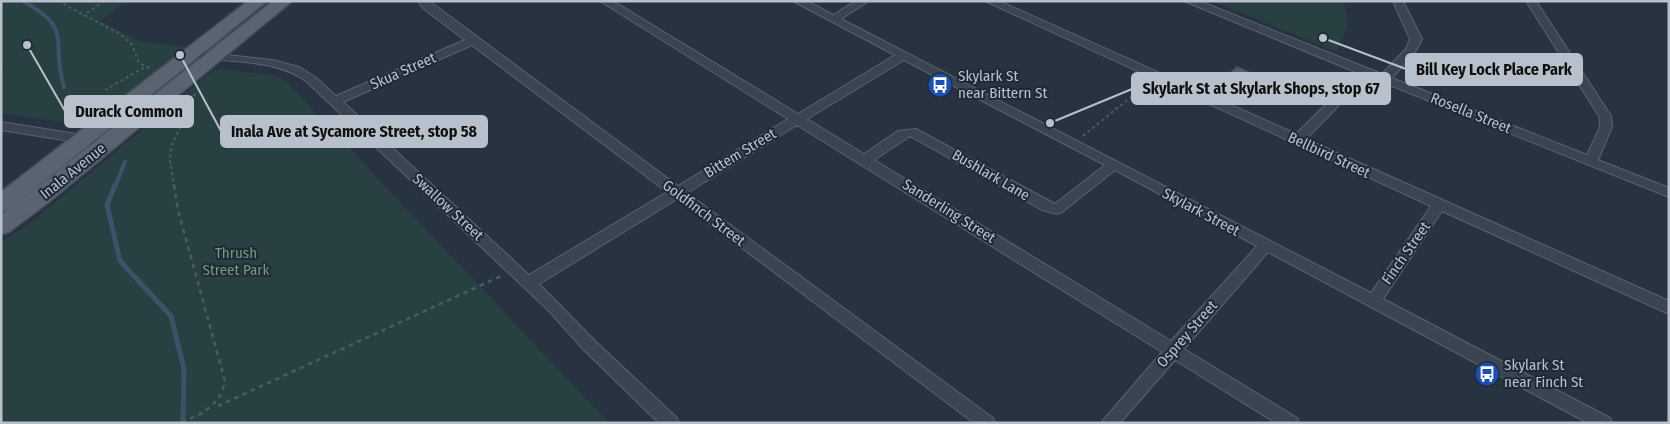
<svg xmlns="http://www.w3.org/2000/svg" width="1670" height="424" viewBox="0 0 1670 424" font-family="'Fira Sans Condensed',sans-serif">
  <rect width="100%" height="100%" fill="#273341"/>
  <path fill="#294042" d="M1 1H126L100 21 139 41 187 47 85 126 1 113V71L5 68 1 67Z
    M1213 1H1344L1348 25 1337 52Z
    M220 69 271 75 286 81 609 423H1V242L34 220 211 72Z"/>
  <g fill="none" stroke-linecap="round" stroke-linejoin="round">
    <path stroke="#3e516a" stroke-width="4" d="M23 1C75 30 50 40 64 87
      M115 187 125 162"/>
    <path stroke="#3e516a" stroke-width="5" d="M115 185 107 205 120 261 171 316 184 369 183 423"/>
    <defs>
      <path id="minor" d="M418 1H429L678 186 788 119 600 1H613L798 114 895 55 793 1H807L833 15 856 1H869L841 19 1371 293 1431 206 985 1H999L1296 134 1358 73 1184 1H1199L1382 74 1406 49 1410 39 1393 1H1403L1422 39 1415 52 1392 78 1587 155 1600 127 1599 116 1526 1H1536L1611 116 1612 127 1598 160 1669 188V197L1367 76 1306 139 1669 301V314L1442 211 1383 299 1610 418 1612 423H1588L1268 252 1184 349 1297 418 1299 423H1276L1175 360 1120 423H1101L1162 352 797 125 687 193 993 418 995 423H974L677 199 539 284 596 342 677 418 679 423H659L584 350 549 311 307 82C276 58 229 63 192 57L186 54 192 51 272 60 299 67 315 77 336 96 465 40 424 9ZM472 45 667 192 529 275 343 102ZM904 60 1105 165 1055 204 916 129 898 131 864 154 807 119ZM910 136 1042 210 1057 214 1062 212 1115 170 1257 246 1171 341 874 160Z
        M1 122 108 139 114 143 108 147 1 130Z"/>
      <path id="primary" d="M248 1H267L16 204 273 1H292L50 201 9 232 1 234V214L8 210 1 212V192Z"/>
    </defs>
    <use href="#minor" stroke="#59636e" stroke-width="2"/>
    <use href="#primary" stroke="#454e5a" stroke-width="3"/>
    <path stroke="#485d5f" stroke-width="2" stroke-dasharray="3 3" stroke-linecap="butt" d="M58 1 120 34 132 45 139 63 149 68
      M87 13 104 1
      M105 90 145 67
      M1083 136 1148 83
      M174 187 170 161 171 147 196 92"/>
    <path stroke="#485d5f" stroke-width="2.5" stroke-dasharray="4.5 4.5" stroke-linecap="butt" d="M174 185 178 210 225 381C220 406 202 414 180 423
      M218 406 501 276"/>
    <use href="#minor" fill="#3b4551" fill-rule="evenodd"/>
    <use href="#primary" fill="#5a6471" fill-rule="evenodd"/>
  </g>
  <path fill="#424d5b" d="M1250 72 1247 80 1232 94 1219 88 1223 79Z"/>
  <path fill="#363f4a" d="M1250 72 1247 80 1232 94 1236 85Z"/>
  <path fill="#4d5a6a" stroke="#363f4a" d="M1237 66 1250 72 1236 85 1223 79Z"/>
  <defs>
    <symbol id="bus-disc" viewBox="-11 -11 22 22"><circle r="9.5" fill="#1a4fb4" stroke="#202a36"/><path d="M-5-6H5V4H4V6H2V4H-2V6H-4V4H-5ZM-3.5-4V0h7V-4ZM-3.5 1.2v1.5H-2V1.2ZM2 1.2v1.5H3.5V1.2Z" fill="#fff"/></symbol>
  </defs>
  <g fill-rule="evenodd">
    <use href="#bus-disc" x="926" y="71" width="28" height="28"/>
    <use href="#bus-disc" x="1473" y="360" width="28" height="28"/>
  </g>
  <g text-anchor="middle" stroke-width="4" stroke-linejoin="round" paint-order="stroke">
    <g font-size="15" fill="#b8c0cb" stroke="#202a36">
      <text transform="translate(403 71) rotate(-24)" y="5">Skua Street</text>
      <text transform="translate(1471 113) rotate(22)" y="5">Rosella Street</text>
      <text transform="translate(740 153) rotate(-31)" y="5">Bittem Street</text>
      <text transform="translate(1329 155) rotate(25)" y="5">Bellbird Street</text>
      <text transform="translate(73 171) rotate(-39)" y="5">Inala Avenue</text>
      <text transform="translate(991 175) rotate(30)" y="5">Bushlark Lane</text>
      <text transform="translate(448 207) rotate(43)" y="5">Swallow Street</text>
      <text transform="translate(949 211) rotate(32)" y="5">Sanderling Street</text>
      <text transform="translate(1201 212) rotate(28)" y="5">Skylark Street</text>
      <text transform="translate(704 213) rotate(37)" y="5">Goldfinch Street</text>
      <text transform="translate(1406 253) rotate(-55)" y="5">Finch Street</text>
      <text transform="translate(1187 334) rotate(-49)" y="5">Osprey Street</text>
    </g>
    <g font-size="15" fill="#b8c0cb" stroke="#202a36" text-anchor="start">
      <text x="958" y="81">Skylark St<tspan x="958" dy="17">near Bittern St</tspan></text>
      <text x="1504" y="370">Skylark St<tspan x="1504" dy="17">near Finch St</tspan></text>
    </g>
    <g font-size="15" fill="#709b79" stroke="#202a36">
      <text x="236" y="258">Thrush<tspan x="236" dy="17">Street Park</tspan></text>
    </g>
  </g>
  <path fill="none" stroke="#b8c0cb" stroke-width="2" d="M1323 38L1406 69M1050 123L1132 89M27 45L65 111M180 55L221 131"/>
  <g fill="#b8c0cb" stroke="#202a36" stroke-width="2">
    <circle cx="1323" cy="38" r="5"/>
    <circle cx="1050" cy="123" r="5"/>
    <circle cx="27" cy="45" r="5"/>
    <circle cx="180" cy="55" r="5"/>
  </g>
  <g fill="#b8c0cb" stroke="#b8c0cb" stroke-width="2">
    <rect x="1406" y="54" width="176" height="31" rx="5"/>
    <rect x="1132" y="73" width="258" height="31" rx="5"/>
    <rect x="65" y="96" width="128" height="31" rx="5"/>
    <rect x="221" y="116" width="266" height="31" rx="5"/>
  </g>
  <g font-size="16" text-anchor="middle" font-weight="bold" fill="#111">
    <text x="1494" y="75">Bill Key Lock Place Park</text>
    <text x="1261" y="94">Skylark St at Skylark Shops, stop 67</text>
    <text x="129" y="117">Durack Common</text>
    <text x="354" y="137">Inala Ave at Sycamore Street, stop 58</text>
  </g>
  <rect width="1670" height="424" fill="none" stroke="#b8c0cb" stroke-width="5"/>
</svg>
